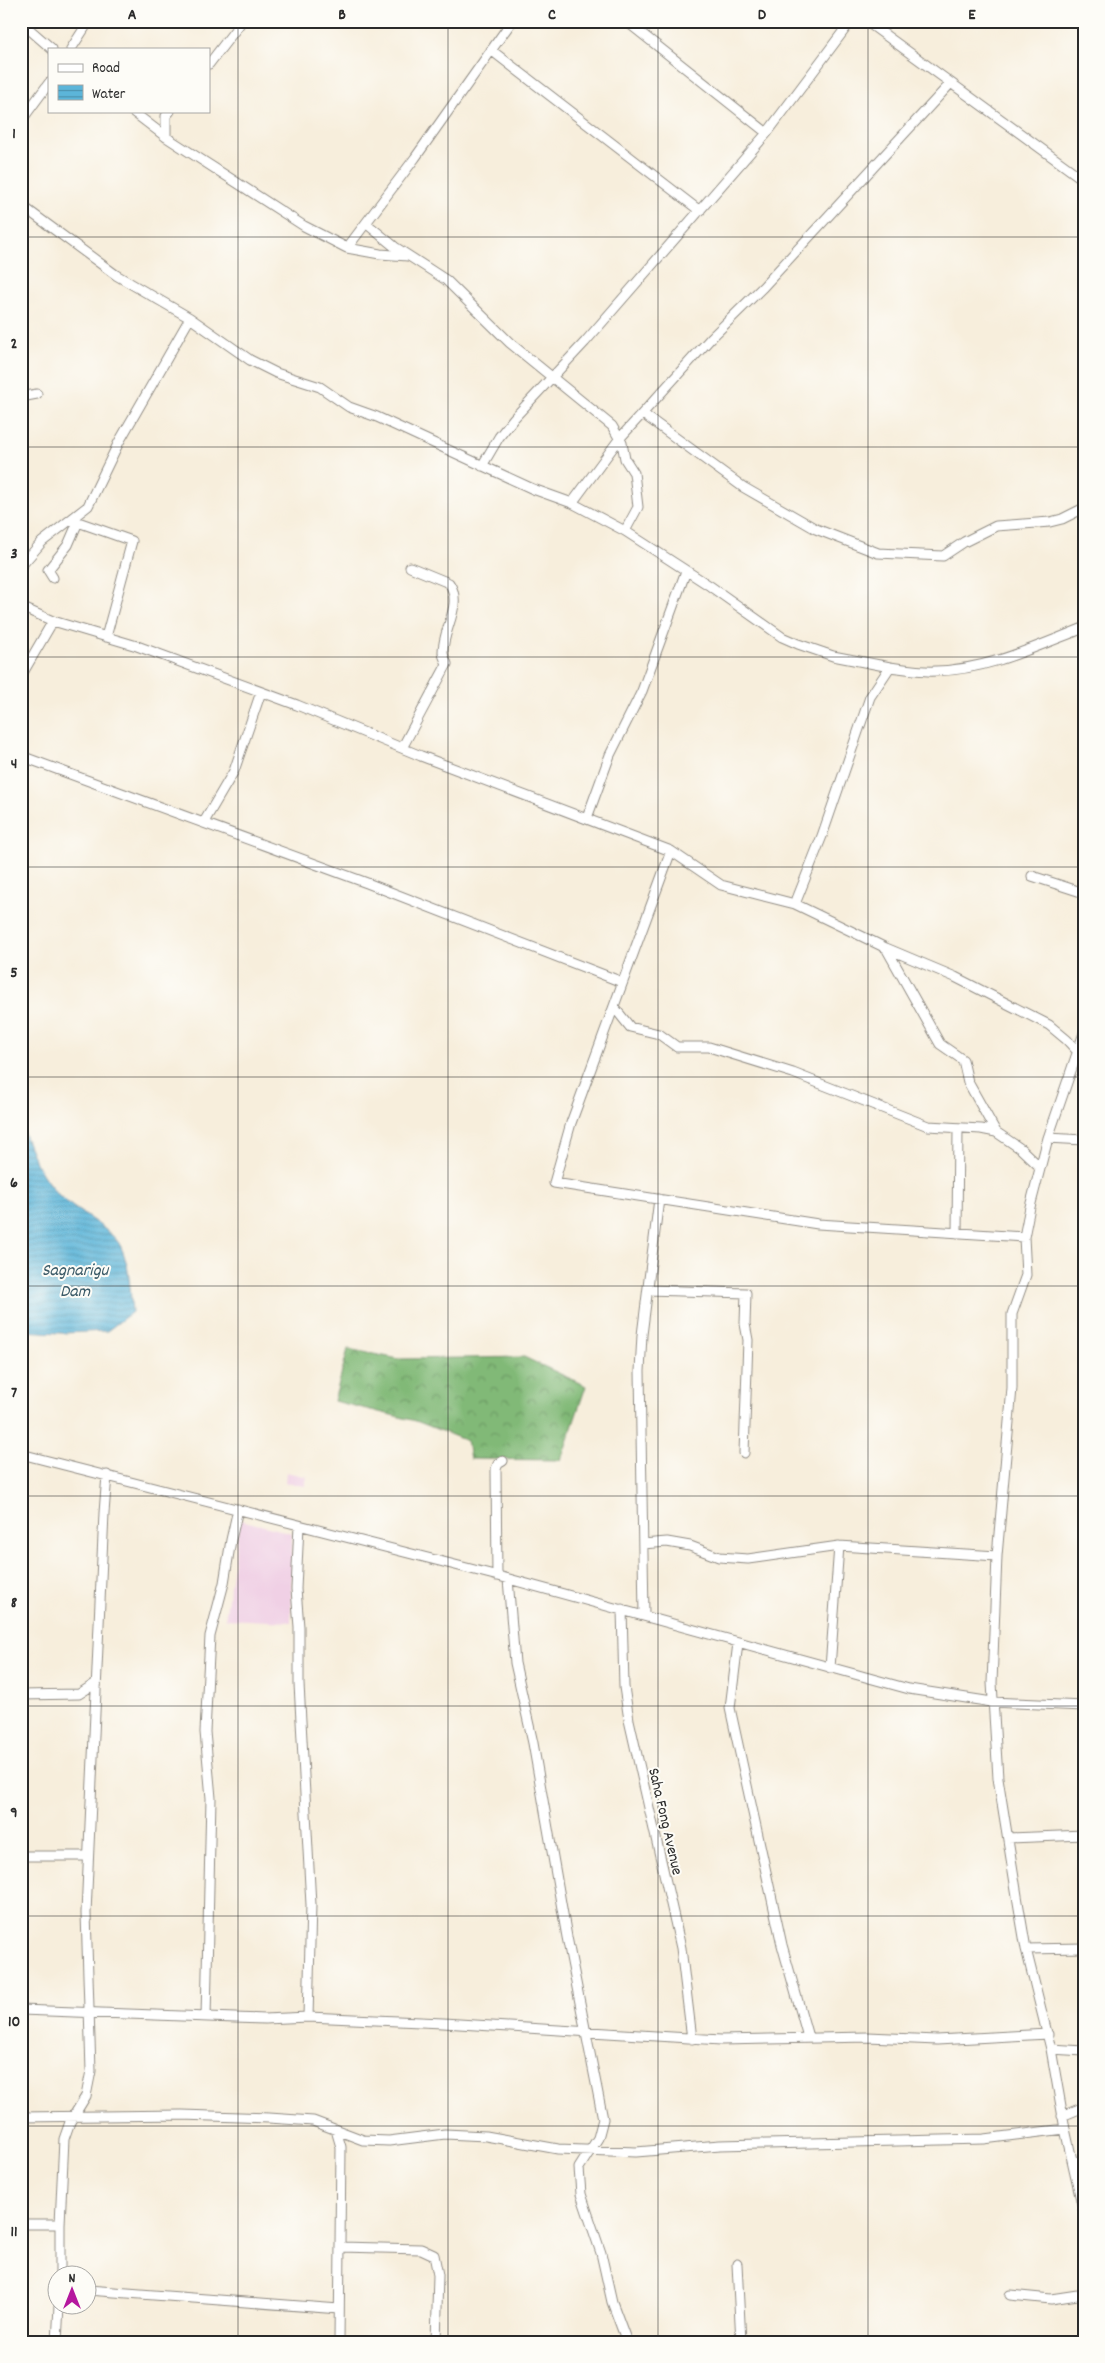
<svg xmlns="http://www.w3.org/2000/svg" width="1105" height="2363" viewBox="0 0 1105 2363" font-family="Dekko,sans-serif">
  <defs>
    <pattern id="forest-crowns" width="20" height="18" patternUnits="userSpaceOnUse" patternTransform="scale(1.25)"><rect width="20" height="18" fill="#81b977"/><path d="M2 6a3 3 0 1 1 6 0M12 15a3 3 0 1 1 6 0" fill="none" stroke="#6a9762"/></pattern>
    <pattern id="water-rules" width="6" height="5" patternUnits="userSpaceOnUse" patternTransform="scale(1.25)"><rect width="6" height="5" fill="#5cb5d9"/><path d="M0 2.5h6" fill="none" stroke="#4c93b0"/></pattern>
  </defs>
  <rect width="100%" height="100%" fill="#fdfcf7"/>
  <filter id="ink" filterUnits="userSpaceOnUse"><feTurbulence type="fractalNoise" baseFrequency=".02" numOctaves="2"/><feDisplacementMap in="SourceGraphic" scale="10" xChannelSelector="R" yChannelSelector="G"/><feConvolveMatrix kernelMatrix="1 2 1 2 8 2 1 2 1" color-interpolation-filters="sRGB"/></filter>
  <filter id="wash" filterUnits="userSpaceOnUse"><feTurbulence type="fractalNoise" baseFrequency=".0096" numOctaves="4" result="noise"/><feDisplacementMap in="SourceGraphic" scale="20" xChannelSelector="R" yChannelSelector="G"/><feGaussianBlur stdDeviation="1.12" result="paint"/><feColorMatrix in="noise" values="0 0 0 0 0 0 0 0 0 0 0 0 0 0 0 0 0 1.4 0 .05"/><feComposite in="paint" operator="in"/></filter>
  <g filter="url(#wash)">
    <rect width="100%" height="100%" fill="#f7eedc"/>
    <path fill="#f0d0e5" d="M286 1472 307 1477 305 1486 285 1483Z
      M240 1520 292 1533 291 1622 225 1619Z"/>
    <path fill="url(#forest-crowns)" stroke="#567251" d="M348 1349 399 1359 524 1357 586 1386 561 1460 470 1459 467 1441 416 1421 334 1401Z"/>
    <path fill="url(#water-rules)" stroke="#447082" d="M21 1124C31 1156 44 1186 72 1206 85 1216 112 1231 120 1245 130 1265 130 1290 132 1312L107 1331 62 1333 21 1331Z"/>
  </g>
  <g filter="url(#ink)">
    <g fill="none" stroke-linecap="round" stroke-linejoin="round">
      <defs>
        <path id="minor" d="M626 21 767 133
          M866 21 1084 180
          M1075 21 1084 27
          M21 22 52 49
          M71 49 89 21
          M491 50 700 211
          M209 64 242 21
          M132 111 166 137 304 226 347 248 380 254 408 256
          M21 121 49 83
          M166 137V116L170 111
          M21 205 116 275 190 318 250 360 276 373 320 387 349 407 377 417 533 489 572 503 625 531
          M367 224 395 247 446 280 510 343 612 426 622 443 625 459 634 473 638 507 625 531 710 586 782 637 798 644 833 656 890 667
          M347 248 415 158 512 21
          M21 397 37 394
          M643 414 743 487 816 529 878 553 943 556 964 542 996 526 1050 522 1062 519 1084 508
          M482 466 499 437 514 418 585 342 767 133 851 21
          M572 503 620 438 711 338 763 287 950 84
          M21 566 42 542 88 506 119 442 190 318
          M53 578 48 570 68 545 78 522 132 541 106 637
          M21 607 53 621 137 646 297 705 421 756 671 851 721 885 795 904 886 948 955 977 1049 1025 1067 1040 1078 1052 1084 1055
          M21 676 53 621
          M402 748 447 664C446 660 443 657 443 653 442 630 464 604 449 583L410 567
          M21 756 367 883 622 982
          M587 818 610 755 642 691 686 571
          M204 822 234 771 261 692
          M671 851 571 1123 554 1183 818 1224 1024 1237
          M1032 876 1084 893
          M795 904 822 836 870 697 890 667C905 669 921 672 936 671 988 670 1037 646 1084 628
          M886 948 940 1044 963 1060 968 1082 996 1132
          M614 1007 630 1027 659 1034 677 1047H709L793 1073 928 1126 981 1129 996 1132 1021 1149 1040 1167
          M1084 1033 1048 1138 1030 1207 1024 1237 1026 1275 1012 1314V1388L997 1556 992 1683 998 1778 1018 1902 1026 1949 1051 2049 1065 2129 1084 2213
          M1048 1138 1084 1140
          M957 1233 958 1128
          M648 1290 746 1293 745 1324 748 1340 744 1453
          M21 1454 502 1577 909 1689 992 1702 1084 1706
          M299 1525 296 1589 299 1627V1684L311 1905 308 2017
          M643 1544 667 1542 690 1546 719 1557 748 1559 839 1546 997 1556
          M497 1576 496 1469 498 1464 503 1461
          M508 1579 515 1663 533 1743 567 1937 603 2119 598 2138 579 2168 581 2194 601 2253 612 2302 627 2342
          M622 1609 624 1687 629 1720 681 1948 692 2039
          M644 1615 640 1371 642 1335 659 1199
          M738 1643 730 1708 782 1945 808 2037
          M830 1668 839 1546
          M21 1695 79 1694 96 1683
          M1008 1838 1084 1835
          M21 1856H88
          M1026 1949 1084 1948
          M21 2010 265 2019 308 2017 443 2023 721 2040 868 2037 937 2040 1048 2034
          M206 2017 211 1798 205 1732 210 1636 224 1583 231 1540 238 1509
          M1051 2049 1084 2051
          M1062 2116 1084 2107
          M21 2117 182 2115 269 2118 313 2121 363 2140 389 2141 445 2134 486 2136 558 2149 636 2152 720 2145 984 2139 1065 2129
          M336 2130 341 2147 339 2342
          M1072 2160 1084 2165
          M21 2224H60
          M341 2247 421 2249 434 2255 438 2275 436 2342
          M737 2264 741 2342
          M60 2276V2224L64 2139 70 2122 86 2096 91 2071 86 1913 104 1513 107 1475
          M88 2290 339 2309
          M1010 2295 1051 2299 1084 2294
          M57 2342 59 2306"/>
      </defs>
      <use href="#minor" stroke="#918c84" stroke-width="11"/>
      <use href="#minor" stroke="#fff" stroke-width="9"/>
    </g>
  </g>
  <path fill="none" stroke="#2b2b2b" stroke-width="1" stroke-opacity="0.55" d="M238 21V2342M448 21V2342M658 21V2342M868 21V2342M21 237H1084M21 447H1084M21 657H1084M21 867H1084M21 1077H1084M21 1286H1084M21 1496H1084M21 1706H1084M21 1916H1084M21 2126H1084"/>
  <g text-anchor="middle" stroke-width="4" stroke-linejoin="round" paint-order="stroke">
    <g font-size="16" fill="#2b2b2b" stroke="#fdfcf7">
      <text transform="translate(667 1821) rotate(77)" y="6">Saha Fong Avenue</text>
    </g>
    <g font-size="18" font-style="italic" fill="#3c5b68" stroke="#fdfcf7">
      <text x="75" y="1275">Sagnarigu<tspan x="75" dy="21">Dam</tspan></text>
    </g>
  </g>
  <rect width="1105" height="2363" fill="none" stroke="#fdfcf7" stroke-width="55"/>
  <rect x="48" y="48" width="162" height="65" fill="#fdfcf7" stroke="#a9a8a5"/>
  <rect x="58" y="64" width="25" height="8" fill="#ffffff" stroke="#a9a8a5"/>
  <text x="92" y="72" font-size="15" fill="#2b2b2b">Road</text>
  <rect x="58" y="85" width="25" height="15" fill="url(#water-rules)" stroke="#a9a8a5"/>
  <text x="92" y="98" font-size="15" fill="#2b2b2b">Water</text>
  <g transform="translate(72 2290)"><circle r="24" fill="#fdfcf7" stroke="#a9a8a5"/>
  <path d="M0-4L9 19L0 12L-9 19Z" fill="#b5179e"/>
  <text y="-8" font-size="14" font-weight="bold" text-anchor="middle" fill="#2b2b2b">N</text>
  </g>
  <rect x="28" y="28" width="1050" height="2308" fill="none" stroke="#2b2b2b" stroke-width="2"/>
  <g font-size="16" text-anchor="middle" font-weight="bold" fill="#2b2b2b">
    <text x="132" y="19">A</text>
    <text x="342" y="19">B</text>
    <text x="552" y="19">C</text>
    <text x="762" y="19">D</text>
    <text x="972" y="19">E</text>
    <text x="14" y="138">1</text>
    <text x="14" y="348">2</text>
    <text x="14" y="558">3</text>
    <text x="14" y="768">4</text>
    <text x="14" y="977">5</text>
    <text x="14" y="1187">6</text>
    <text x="14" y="1397">7</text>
    <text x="14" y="1607">8</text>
    <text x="14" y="1817">9</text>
    <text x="14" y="2026">10</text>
    <text x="14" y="2236">11</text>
  </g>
</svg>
